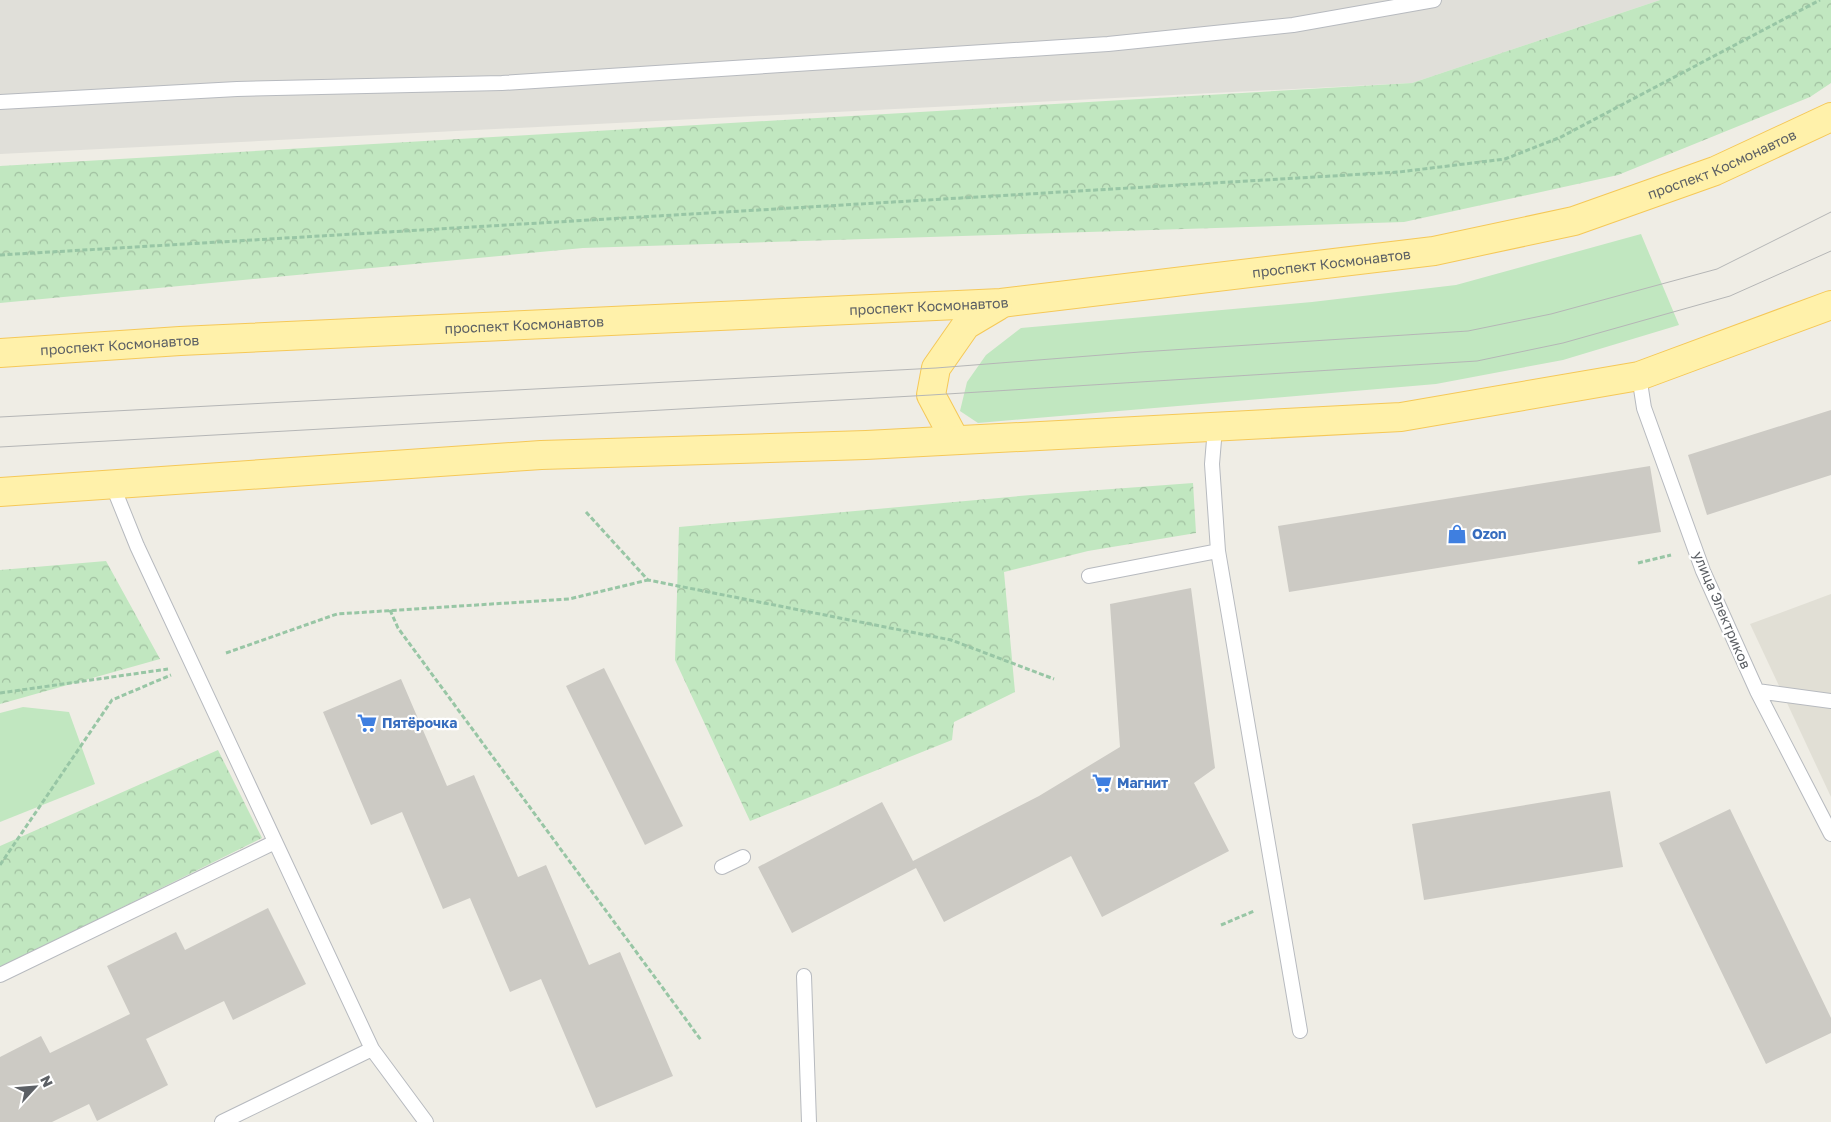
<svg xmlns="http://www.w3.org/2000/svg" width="1831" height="1122" viewBox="0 0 1831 1122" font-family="'Golos Text',sans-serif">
  <defs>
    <pattern id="forest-crowns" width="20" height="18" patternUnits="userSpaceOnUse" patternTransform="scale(1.25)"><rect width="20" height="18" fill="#c1e7c0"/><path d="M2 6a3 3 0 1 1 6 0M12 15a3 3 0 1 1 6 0" fill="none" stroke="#a0bfa0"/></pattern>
  </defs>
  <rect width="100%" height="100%" fill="#efede5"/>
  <path fill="#e0dfd9" d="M0 0H1660L1412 83 0 154Z"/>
  <path fill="#e1dfd5" d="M1831 594V797L1750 624Z"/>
  <path fill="#c1e7c0" d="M1641 234 1679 325 1563 360 1436 384 978 423 960 411 967 382 986 355 1021 328 1312 302 1456 285Z
    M23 707 69 712 95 784 0 822V713Z"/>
  <path fill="url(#forest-crowns)" d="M1660 0H1831V83L1810 97 1618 175 1404 222 583 248 0 303V166L1412 83Z
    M1193 483 1196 533 1088 551 1004 572 1015 692 954 722 952 740 750 821 675 660 679 527 1031 495Z
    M106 561 160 659 0 704V570Z
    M218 750 262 838 0 968V846Z"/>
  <path fill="#cccac4" d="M1831 410V475L1707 515 1688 455Z
    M1650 466 1661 532 1289 592 1278 526Z
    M1191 588 1215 768 1194 783 1229 851 1102 917 1071 856 944 922 916 868 792 933 758 867 882 802 913 861 1039 796 1120 747 1110 604Z
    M604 668 683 826 645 845 566 686Z
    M401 679 447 786 474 775 518 877 546 865 589 965 620 952 673 1076 596 1108 541 979 510 992 470 898 443 909 402 812 371 825 323 712Z
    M1610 791 1623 867 1424 900 1412 824Z
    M1730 809 1831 1018V1033L1766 1064 1659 843Z
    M268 908 306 984 233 1020 224 1001 146 1039 168 1085 97 1121 89 1104 52 1122H0V1057L41 1036 50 1053 130 1014 107 966 176 932 185 950Z"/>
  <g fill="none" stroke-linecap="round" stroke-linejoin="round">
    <defs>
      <path id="lane" d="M0 102 237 89 502 83 1108 44 1293 25 1434 0
        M1639 376 1644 408 1703 571 1757 691 1831 834
        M1215 428 1212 464 1218 551 1300 1031
        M112 484 137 546 372 1049 426 1122
        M1089 576 1218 551
        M1757 691 1831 701
        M722 867 743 857
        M0 975 275 842
        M804 976 809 1122
        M222 1122 372 1049"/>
      <g id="primary">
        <path id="s1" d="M0 353 180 341 1001 303 1434 251 1574 221 1715 171 1831 117"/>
        <path d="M955 440 931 395 936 368 966 325 998 306"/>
        <path d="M0 492 541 455 866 445 1401 417 1639 376 1831 305"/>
      </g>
    </defs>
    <use href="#lane" stroke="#b7babf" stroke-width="16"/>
    <use href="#primary" stroke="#f5c858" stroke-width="30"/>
    <path stroke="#98c6a5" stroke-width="3" stroke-dasharray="5 2.5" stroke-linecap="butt" d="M0 255 1399 172 1505 159 1561 137 1820 0
      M586 512 648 580 951 640 1054 679
      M1638 563 1671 555
      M390 610 398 628 701 1040
      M226 653 337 614 569 599 648 580
      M0 693 168 669
      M0 865 112 700 171 675
      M1221 925 1254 911"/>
    <use href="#lane" stroke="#fff" stroke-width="14"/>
    <use href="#primary" stroke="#fff1aa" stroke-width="28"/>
    <path stroke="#b5b6b6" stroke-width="1" d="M0 417 936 368 1140 352 1468 331 1551 314 1717 269 1831 212
      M0 447 931 395 1477 361 1563 343 1730 296 1831 251"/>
  </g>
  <defs>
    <symbol id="shop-bare" viewBox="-9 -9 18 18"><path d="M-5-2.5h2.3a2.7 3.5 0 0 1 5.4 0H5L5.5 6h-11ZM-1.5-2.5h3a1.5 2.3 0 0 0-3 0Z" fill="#3f7fe0" stroke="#fff" stroke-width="2.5" paint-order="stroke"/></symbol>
    <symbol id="supermarket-bare" viewBox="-9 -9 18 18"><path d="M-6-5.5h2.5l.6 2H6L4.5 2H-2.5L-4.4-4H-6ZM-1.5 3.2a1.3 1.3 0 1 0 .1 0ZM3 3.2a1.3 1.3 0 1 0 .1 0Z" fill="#3f7fe0" stroke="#fff" stroke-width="2.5" paint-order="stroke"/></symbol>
  </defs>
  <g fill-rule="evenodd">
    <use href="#shop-bare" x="1443" y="520" width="28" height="28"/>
    <use href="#supermarket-bare" x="353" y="709" width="28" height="28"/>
    <use href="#supermarket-bare" x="1088" y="769" width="28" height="28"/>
  </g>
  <g text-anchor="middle" stroke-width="4.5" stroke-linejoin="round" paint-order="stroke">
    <g font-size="14" fill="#5c6065" stroke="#fff">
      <text dy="5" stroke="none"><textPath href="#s1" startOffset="1740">проспект Космонавтов</textPath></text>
      <text dy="5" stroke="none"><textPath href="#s1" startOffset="1335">проспект Космонавтов</textPath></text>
      <text dy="5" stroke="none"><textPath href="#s1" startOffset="930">проспект Космонавтов</textPath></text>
      <text dy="5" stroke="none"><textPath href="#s1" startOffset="525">проспект Космонавтов</textPath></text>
      <text dy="5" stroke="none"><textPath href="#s1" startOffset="120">проспект Космонавтов</textPath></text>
      <text transform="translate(1722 610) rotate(67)" y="5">улица Электриков</text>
    </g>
    <g font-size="14" font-weight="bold" fill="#366cbe" stroke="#fff" text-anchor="start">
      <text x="1472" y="539">Ozon</text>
      <text x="382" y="728">Пятёрочка</text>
      <text x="1117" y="788">Магнит</text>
    </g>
  </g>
  <g transform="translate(35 1087) rotate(64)" stroke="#ffffff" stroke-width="4" paint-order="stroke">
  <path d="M0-4L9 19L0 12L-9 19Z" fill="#5c6065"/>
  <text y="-8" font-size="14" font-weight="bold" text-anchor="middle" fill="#5c6065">N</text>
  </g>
</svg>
